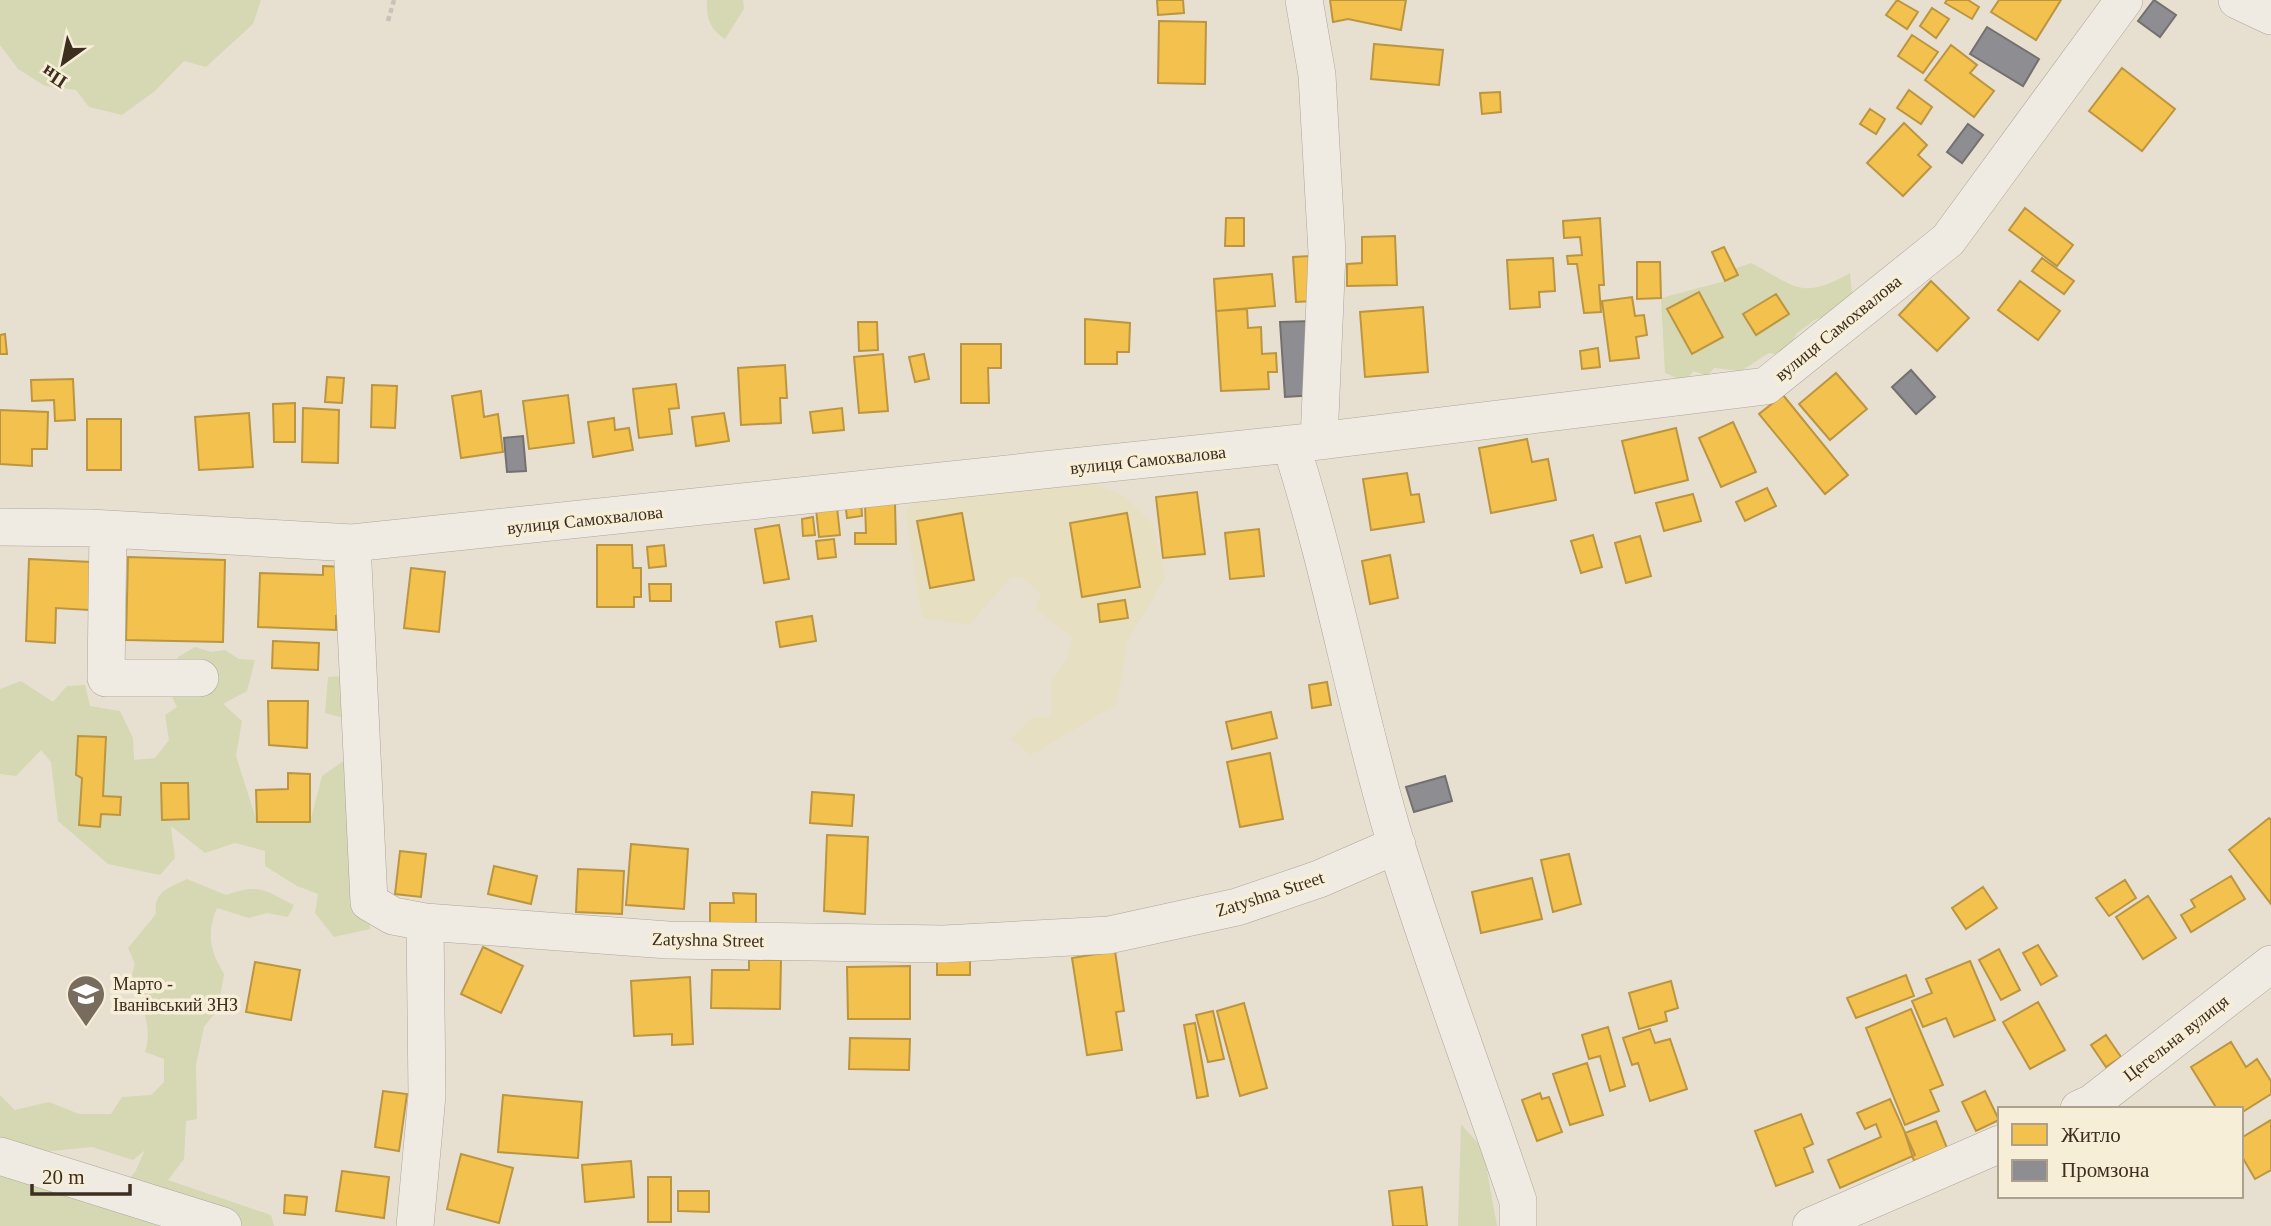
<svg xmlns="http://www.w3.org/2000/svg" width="2271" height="1226" viewBox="0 0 2271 1226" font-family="'Times New Roman',serif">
  <rect width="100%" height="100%" fill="#e7e0d1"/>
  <path fill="#e6dfc2" d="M1055 469 1123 495 1153 524 1165 579 1128 640 1117 704 1031 755 1010 739 1033 717H1051V680L1067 660 1072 637 1035 609 1041 594 1020 576 1011 578 969 625 922 618 905 510 916 499Z"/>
  <path fill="#d6d7b3" d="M0 0H261L253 24 206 67 184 61 155 91 122 115 89 107 76 90 45 86 18 69 0 45Z
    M707 0H743L744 9 725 39C710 30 706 17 707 0Z
    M1751 263C1796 286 1801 301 1850 273L1852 294 1835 314 1816 319 1797 333 1785 356 1769 353 1741 371 1714 368 1707 376 1694 371 1684 381 1665 373 1661 298 1725 281 1734 269Z
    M195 647 211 652 225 650 239 659 255 660 247 691 223 704 242 721 236 756 257 822H310L322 776 358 751 355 721 325 713 328 677 358 675 370 929 334 937 315 913 318 894 297 886 265 866V851L235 843 205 853 171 826 175 858 160 875 108 864 58 821 51 762 41 750 16 776 0 774V689L21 681 53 702 67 686 85 685 90 706 120 711 133 738 134 760 155 758 169 740 165 715 177 707 171 695 178 657Z
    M187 879 226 895C260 883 264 890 294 905L288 917 267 913 249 918 217 908C206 935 210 950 224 974L218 1009 204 1027 196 1065 197 1119 186 1121 184 1159 168 1180 271 1215 274 1226H238L116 1194 135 1172 145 1150 133 1160 92 1147 42 1152 0 1145V1095L15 1110 49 1102 79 1114H111L122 1097 151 1095 164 1082V1059L145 1052C152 1028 144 1020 142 996L129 984 135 964 128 948 156 914C153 891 169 888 187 879Z
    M1461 1124 1483 1149 1497 1226H1458Z
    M0 1159 210 1226H0Z"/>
  <path fill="#f2c14e" stroke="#bc9540" stroke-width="2" d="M1157 0H1183L1184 13 1158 15Z
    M1330 0H1406L1401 30 1348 19 1333 22Z
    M1897 0 1918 12 1907 29 1886 15Z
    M1947 0H1968L1979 7 1972 19 1945 3Z
    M1999 0H2061L2036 40 1991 12Z
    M1932 8 1949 19 1936 38 1920 26Z
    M1159 21 1206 22 1205 84 1158 83Z
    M1912 35 1938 52 1923 73 1898 56Z
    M1374 44 1443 50 1439 85 1371 79Z
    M1951 45 1977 65 1970 73 1994 91 1974 117 1925 80Z
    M2122 68 2175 109 2142 151 2089 111Z
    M1909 90 1932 107 1921 124 1897 108Z
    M1500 92 1501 112 1482 114 1480 93Z
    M1870 109 1885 119 1876 134 1860 124Z
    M1904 123 1927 145 1918 155 1931 167 1903 196 1867 163Z
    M2025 208 2073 245 2057 266 2009 230Z
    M1226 218H1244V246H1225Z
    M1600 218 1604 285H1599L1601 312 1584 313 1577 264H1568L1567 256 1582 255 1580 237 1564 238 1563 221Z
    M1395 236 1397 285 1347 286V264L1362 263V237Z
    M1724 247 1738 275 1725 281 1712 252Z
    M1310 256 1313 301 1296 302 1293 257Z
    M1553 258 1555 291 1539 292 1540 307 1510 309 1507 260Z
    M2042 258 2074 281 2064 294 2032 271Z
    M1637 262H1660L1661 298 1637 299Z
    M1272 274 1275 306 1216 311 1214 279Z
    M1931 281 1969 318 1937 351 1899 315Z
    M2020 281 2060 311 2038 340 1998 310Z
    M1699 292 1723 337 1692 354 1667 309Z
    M1776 294 1789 314 1756 335 1743 314Z
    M1632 297 1635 316 1644 315 1647 335 1636 337 1639 358 1610 361 1602 301Z
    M1423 307 1428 372 1365 377 1360 312Z
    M1247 309 1248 328 1261 327 1262 354 1276 353 1277 372H1268L1269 389 1221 391 1216 311Z
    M1085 319 1130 323 1129 352H1117V364H1085Z
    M858 322H877L878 350 859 351Z
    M5 334 7 354H0V335Z
    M961 344H1001V368H988L989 403H961Z
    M1598 348 1600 367 1582 369 1580 351Z
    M883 354 888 411 859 413 854 357Z
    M924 354 929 379 915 382 909 357Z
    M785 365 787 398H780L781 423 741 425 738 368Z
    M1836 373 1867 409 1830 440 1799 404Z
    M327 377 344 378 342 403 325 402Z
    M73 379 75 420 55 421 54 400 32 401 31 380Z
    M676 384 679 408 669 409 672 434 639 438 633 389Z
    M372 385 397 386 395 428 371 427Z
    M481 391 484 417 498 414 503 452 461 458 452 396Z
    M568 395 574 443 529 449 523 401Z
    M1783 395 1848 475 1825 494 1759 414Z
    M295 403V442H274L273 404Z
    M303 408 339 410 338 463 302 462Z
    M842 408 844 430 813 433 810 412Z
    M0 410 48 412 47 449H32V466L0 464Z
    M249 413 253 467 199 470 195 417Z
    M724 413 729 441 696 446 692 417Z
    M614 418 615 430 629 428 633 450 593 457 588 422Z
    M87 419H121V470H87Z
    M1733 422 1756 472 1721 487 1699 438Z
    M1676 428 1688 480 1635 493 1622 441Z
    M1527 439 1532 462 1548 459 1556 500 1491 513 1479 448Z
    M1407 473 1411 495 1419 494 1424 522 1371 530 1363 479Z
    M1767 488 1776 506 1745 521 1736 502Z
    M1197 492 1205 554 1163 558 1156 497Z
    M1693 494 1701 521 1664 531 1656 503Z
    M861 500 862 516 847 518 845 501Z
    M895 503 896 544H855V533H866L865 504Z
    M837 507 840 535 819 537 816 509Z
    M962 513 974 580 930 588 917 521Z
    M1127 513 1140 587 1082 597 1070 523Z
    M813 517 815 535 803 536 802 519Z
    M779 525 789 579 764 583 755 529Z
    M1259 529 1264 576 1230 579 1225 533Z
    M1593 535 1602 567 1581 573 1571 541Z
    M1640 536 1651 576 1626 583 1615 543Z
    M834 539 836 557 818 559 816 541Z
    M597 545H632L633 568H641V597H634V607H597Z
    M664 545 666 566 649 568 647 547Z
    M1390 555 1398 598 1370 604 1362 561Z
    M128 557 225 560 223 642 126 640Z
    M29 559 91 562 89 610 56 608 55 643 26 641Z
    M323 566 344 567 342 616H336V630L258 627 260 573 323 575Z
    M411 568 445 572 439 632 404 628Z
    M649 584H671V601H650Z
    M1125 600 1128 618 1100 622 1098 604Z
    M812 616 816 641 780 647 776 622Z
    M273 641 319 643 318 670 272 668Z
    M1327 682 1331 705 1312 708 1309 685Z
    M268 701H308L307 748 269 745Z
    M1271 712 1277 738 1232 749 1226 722Z
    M78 736 106 737 103 796 121 797 120 815 101 814 100 827 79 825 82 778 76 775Z
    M1270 753 1283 819 1240 827 1227 762Z
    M288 773 310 774V822H257L256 790 288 789Z
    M161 783H188L189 819 162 820Z
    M812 792 854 795 852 826 810 823Z
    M2269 818 2271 820V904L2229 850Z
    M827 835 868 837 865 914 824 911Z
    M631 844 688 849 684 909 626 905Z
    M400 851 426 854 421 897 395 894Z
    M1569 854 1581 904 1553 912 1541 860Z
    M494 866 537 876 531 904 488 894Z
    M578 869 624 871 622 914 576 912Z
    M2231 876 2245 899 2191 932 2181 915 2195 907 2191 900Z
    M1532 878 1542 919 1481 933 1472 892Z
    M2125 880 2136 898 2109 916 2096 898Z
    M1983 887 1997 908 1966 929 1952 908Z
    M733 893 756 894V925L710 924V903H734Z
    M2148 896 2176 938 2143 959 2116 917Z
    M2038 945 2057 976 2041 985 2023 953Z
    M483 947 523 966 501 1013 461 994Z
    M1999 949 2020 990 2001 1000 1979 960Z
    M1115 951 1124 1011 1116 1012 1122 1050 1087 1055 1072 958Z
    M749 960H781L780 1009 711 1008 712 970H749Z
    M937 960H970V975H937Z
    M1970 961 1995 1020 1954 1037 1946 1018 1923 1027 1912 1001 1932 993 1926 979Z
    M255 962 300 970 291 1020 246 1012Z
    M910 966V1019H848L847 967Z
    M1906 975 1914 996 1856 1018 1847 998Z
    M690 977 693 1044 672 1045V1034L634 1036 631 981Z
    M1671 981 1678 1008 1665 1012 1667 1021 1639 1029 1629 993Z
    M2038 1002 2065 1050 2030 1069 2003 1022Z
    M1244 1003 1267 1088 1240 1096 1217 1011Z
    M1911 1009 1943 1085 1930 1090 1939 1111 1905 1125 1866 1028Z
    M1213 1011 1224 1059 1208 1062 1196 1015Z
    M1195 1023 1208 1096 1197 1098 1184 1025Z
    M1608 1027 1625 1086 1610 1091 1600 1056 1589 1059 1582 1035Z
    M1650 1029 1655 1043 1670 1039 1687 1089 1650 1101 1638 1063 1632 1065 1623 1038Z
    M2106 1035 2121 1057 2106 1067 2091 1045Z
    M850 1038 910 1039 909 1070 849 1069Z
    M2231 1042 2246 1067 2257 1059 2271 1081V1094L2241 1113V1109H2217L2191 1067Z
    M1587 1063 1603 1115 1570 1125 1553 1074Z
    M383 1091 407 1094 399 1151 375 1147Z
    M1985 1091 1999 1120 1976 1131 1962 1102Z
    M1540 1093 1542 1099 1549 1097 1562 1132 1537 1141 1522 1100Z
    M503 1095 582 1102 578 1158 498 1152Z
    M1890 1099 1915 1155 1840 1188 1828 1160 1881 1137 1876 1124 1865 1129 1857 1113Z
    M1801 1114 1813 1144 1804 1148 1813 1172 1776 1186 1755 1131Z
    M2271 1120V1170L2255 1179 2241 1155V1138Z
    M1936 1121 1947 1148 1914 1161 1905 1133Z
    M461 1154 513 1168 499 1223 447 1209Z
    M631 1161 634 1197 585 1202 582 1165Z
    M342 1171 389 1177 384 1218 336 1211Z
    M648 1177H671V1222H648Z
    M1422 1187 1427 1226H1393L1389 1191Z
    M678 1191H709V1212L678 1211Z
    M285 1195 307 1197 305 1215 284 1213Z"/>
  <path fill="#8d8d92" stroke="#757070" stroke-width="2" d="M2154 0 2176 15 2160 37 2138 21Z
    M1987 27 2039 59 2023 86 1970 54Z
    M1968 124 1983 135 1962 163 1947 152Z
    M1312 321 1316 395 1285 397 1280 322Z
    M1911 370 1935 397 1916 414 1892 387Z
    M523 436 526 471 507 472 504 438Z
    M1445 776 1452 801 1414 812 1406 787Z"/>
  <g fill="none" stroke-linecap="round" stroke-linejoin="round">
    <defs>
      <path id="minor" d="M1304 0 1317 75 1327 253 1319 441
        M2237 0 2271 16
        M1291 445C1333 576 1356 712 1396 844 1433 964 1478 1082 1518 1201V1226
        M0 527 90 528 352 543 1319 441 1766 386 1948 240 2124 0
        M108 529 106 678H200
        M352 543 369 902 393 916 425 922 668 940 944 944 1109 935 1237 907 1319 879 1397 845
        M2079 1109 2092 1103 2271 964
        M0 1156 223 1226
        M415 1226 427 1095 425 922
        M1811 1226 2000 1144"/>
    </defs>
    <use href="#minor" stroke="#ada599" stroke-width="38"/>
    <path stroke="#c8c2b9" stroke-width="4.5" stroke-dasharray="5 3.5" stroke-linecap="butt" d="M388 21 394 0"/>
    <use href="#minor" stroke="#efebe3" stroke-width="37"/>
  </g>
  <defs>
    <symbol id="school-pin" viewBox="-11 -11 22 30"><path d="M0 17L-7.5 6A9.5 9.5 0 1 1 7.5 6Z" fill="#786c5e" stroke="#f7eed8"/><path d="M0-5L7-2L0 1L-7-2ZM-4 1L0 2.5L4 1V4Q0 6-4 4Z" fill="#fff"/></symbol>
  </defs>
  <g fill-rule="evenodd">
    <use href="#school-pin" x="64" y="972" width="44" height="60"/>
  </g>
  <g text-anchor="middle" stroke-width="7" stroke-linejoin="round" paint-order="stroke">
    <g font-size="18" fill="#3d2e20" stroke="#f7eed8">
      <text transform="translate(1838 328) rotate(-39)" y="6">вулиця Самохвалова</text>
      <text transform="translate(1148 460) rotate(-6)" y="6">вулиця Самохвалова</text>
      <text transform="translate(585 520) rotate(-6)" y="6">вулиця Самохвалова</text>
      <text transform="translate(1270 894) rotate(-18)" y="6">Zatyshna Street</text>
      <text transform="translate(708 940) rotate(1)" y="6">Zatyshna Street</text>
      <text transform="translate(2176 1038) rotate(-38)" y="6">Цегельна вулиця</text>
    </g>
    <g font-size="18" fill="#3d2e20" stroke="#f7eed8" text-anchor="start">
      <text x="113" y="990">Марто -<tspan x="113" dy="21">Іванівський ЗНЗ</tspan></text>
    </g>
  </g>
  <rect x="1998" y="1107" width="245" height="91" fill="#f7eed8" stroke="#ada18e" stroke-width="2"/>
  <rect x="2012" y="1124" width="35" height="21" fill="#f2c14e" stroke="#ada18e" stroke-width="2"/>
  <text x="2061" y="1142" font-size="21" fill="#3d2e20">Житло</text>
  <rect x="2012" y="1160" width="35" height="21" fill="#8d8d92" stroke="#ada18e" stroke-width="2"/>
  <text x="2061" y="1177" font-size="21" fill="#3d2e20">Промзона</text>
  <g transform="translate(63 63) rotate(213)" stroke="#f7eed8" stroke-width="5" paint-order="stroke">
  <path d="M0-5L12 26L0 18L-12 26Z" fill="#3d2e20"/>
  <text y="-10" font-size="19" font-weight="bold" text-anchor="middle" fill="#3d2e20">Пн</text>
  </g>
  <path d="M32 1184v10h98v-10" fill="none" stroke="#3d2e20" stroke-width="3.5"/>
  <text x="42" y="1184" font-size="21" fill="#3d2e20" stroke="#f7eed8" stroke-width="5" paint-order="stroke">20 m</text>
</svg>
